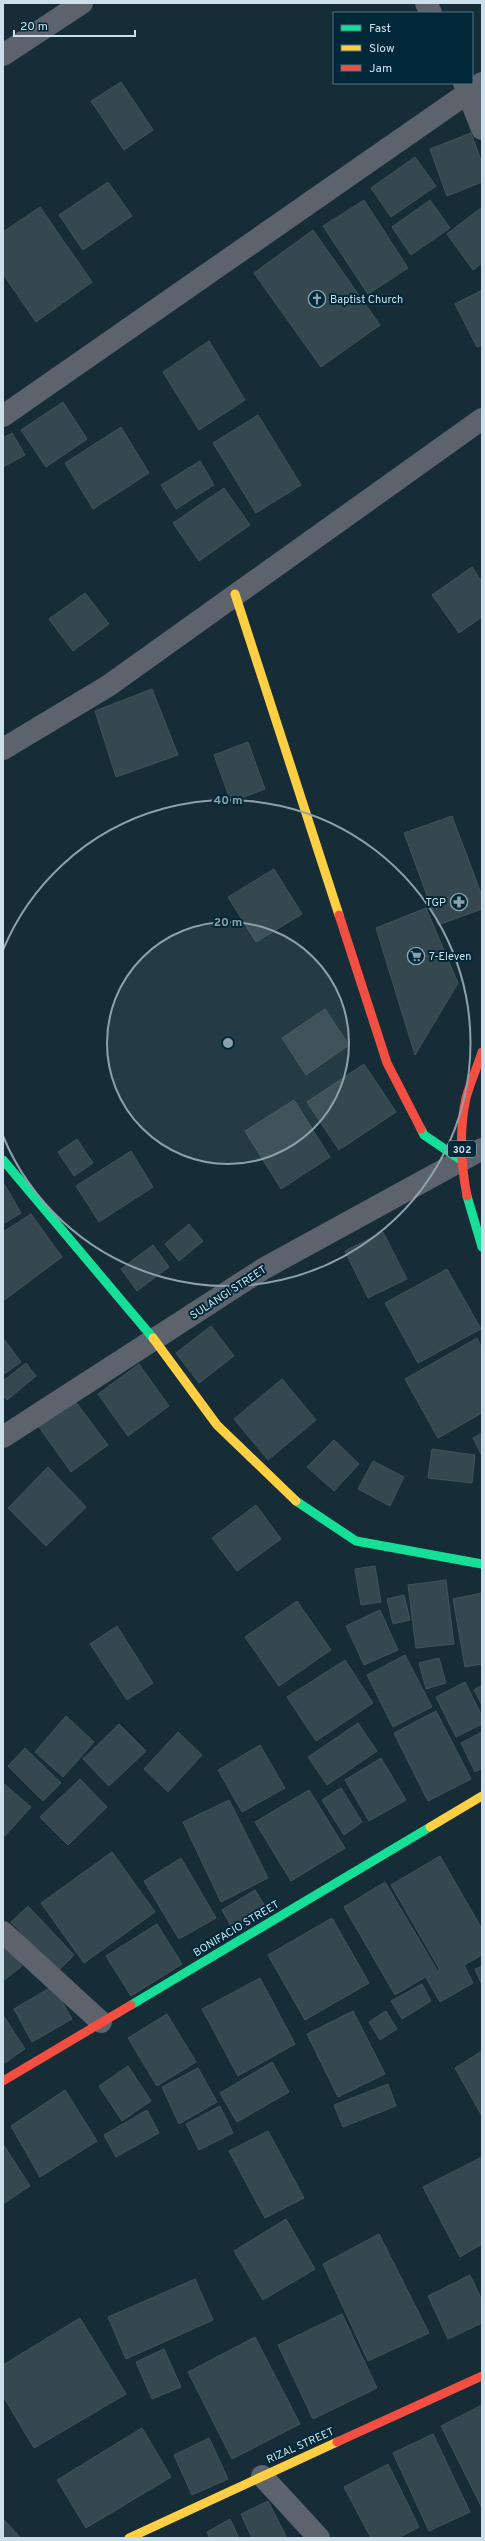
<svg xmlns="http://www.w3.org/2000/svg" width="485" height="2541" viewBox="0 0 485 2541" font-family="Overpass,sans-serif">
  <rect width="100%" height="100%" fill="#162d37"/>
  <path fill="#35474f" stroke="#41535b" d="M121 82 153 130 124 150 91 101Z
    M471 133 482 163V182L447 196 430 149Z
    M415 157 436 186 391 217 371 188Z
    M108 182 132 216 83 250 59 215Z
    M364 200 408 268 368 294 323 226Z
    M430 200 450 228 411 255 392 227Z
    M40 207 92 282 36 322 3 274V232Z
    M482 207V263L473 270 447 234Z
    M313 230 380 325 321 367 254 273Z
    M482 290V345L477 347 455 304Z
    M209 341 245 400 199 430 163 372Z
    M63 402 87 439 46 467 21 430Z
    M258 415 301 485 256 513 213 443Z
    M121 427 149 473 93 509 65 463Z
    M12 433 25 455 3 467V438Z
    M200 461 214 485 176 509 161 485Z
    M224 488 250 525 199 561 173 523Z
    M472 567 482 582V617L459 633 432 595Z
    M85 593 109 624 73 651 49 619Z
    M152 689 178 755 116 777 95 711Z
    M248 742 265 789 231 802 214 755Z
    M452 816 482 896V909L438 925 404 833Z
    M274 869 302 914 256 942 228 897Z
    M426 908 458 983 415 1055 376 928Z
    M325 1009 349 1045 306 1075 282 1038Z
    M364 1064 396 1112 339 1150 307 1102Z
    M294 1100 330 1157 281 1189 245 1131Z
    M77 1139 93 1163 74 1176 58 1152Z
    M131 1151 153 1187 99 1222 76 1186Z
    M3 1182 21 1213 3 1224Z
    M31 1214 62 1257 3 1301V1232Z
    M189 1224 203 1241 179 1261 165 1244Z
    M383 1232 407 1279 368 1298 345 1251Z
    M153 1245 169 1267 137 1291 121 1269Z
    M447 1269 481 1329 418 1363 385 1303Z
    M211 1326 234 1356 199 1383 176 1353Z
    M3 1338 21 1362 3 1375Z
    M477 1338 482 1348V1413L438 1438 405 1379Z
    M26 1363 36 1376 7 1400 3 1395V1381Z
    M139 1364 169 1406 128 1436 98 1394Z
    M282 1379 316 1420 268 1460 234 1419Z
    M75 1401 108 1445 71 1472 39 1427Z
    M482 1433V1456L473 1438Z
    M334 1440 359 1464 334 1491 307 1467Z
    M432 1449 475 1455 472 1483 428 1478Z
    M373 1461 404 1477 390 1506 358 1489Z
    M48 1467 86 1507 46 1546 8 1508Z
    M256 1505 281 1539 237 1571 212 1538Z
    M375 1566 381 1602 361 1605 355 1569Z
    M446 1580 454 1644 416 1648 408 1585Z
    M482 1593V1664L465 1667 453 1599Z
    M404 1595 410 1620 393 1624 387 1599Z
    M297 1601 331 1650 279 1686 245 1637Z
    M380 1610 398 1650 364 1665 346 1626Z
    M117 1626 153 1683 127 1700 90 1644Z
    M405 1655 432 1707 393 1727 367 1675Z
    M439 1658 446 1683 426 1689 419 1663Z
    M345 1660 373 1703 316 1741 287 1697Z
    M465 1682 482 1716V1724L456 1737 436 1697Z
    M482 1685V1705L474 1690Z
    M436 1711 471 1779 428 1801 394 1733Z
    M66 1716 94 1742 63 1777 35 1752Z
    M358 1723 377 1751 327 1785 308 1757Z
    M119 1724 146 1751 109 1786 83 1759Z
    M178 1732 202 1755 168 1792 144 1769Z
    M482 1732V1768L475 1772 461 1743Z
    M260 1745 285 1788 242 1812 218 1770Z
    M25 1748 61 1783 43 1801 8 1766Z
    M381 1758 406 1800 369 1821 345 1780Z
    M80 1779 107 1807 68 1845 40 1817Z
    M3 1783 31 1807 3 1838Z
    M341 1788 362 1822 344 1835 322 1800Z
    M309 1790 345 1848 291 1881 255 1822Z
    M229 1800 268 1878 221 1902 183 1822Z
    M112 1852 155 1912 84 1963 41 1903Z
    M440 1856 482 1929V1955L464 1965 473 1983 440 2002 426 1978 440 1970 391 1885Z
    M181 1858 216 1918 179 1939 144 1881Z
    M385 1882 437 1970 395 1995 344 1907Z
    M255 1890 266 1908 232 1928 222 1910Z
    M28 1906 74 1955 58 1971 11 1922Z
    M332 1918 369 1983 305 2020 268 1955Z
    M157 1924 182 1964 131 1996 106 1956Z
    M3 1944 22 1966 3 1981Z
    M482 1966V1985L475 1969Z
    M260 1978 295 2044 238 2076 202 2009Z
    M422 1984 431 2001 402 2019 391 2001Z
    M53 1986 72 2019 32 2042 14 2009Z
    M353 2011 385 2074 338 2097 307 2034Z
    M386 2011 397 2029 380 2040 369 2022Z
    M167 2014 196 2062 157 2086 128 2038Z
    M3 2015 25 2049 3 2064Z
    M482 2051V2116L455 2068Z
    M272 2062 289 2092 237 2122 220 2093Z
    M128 2066 151 2101 122 2121 99 2086Z
    M198 2068 217 2102 179 2124 162 2087Z
    M388 2084 396 2106 343 2127 334 2105Z
    M65 2090 97 2141 40 2177 11 2126Z
    M220 2106 233 2133 199 2150 186 2124Z
    M147 2110 159 2133 116 2157 104 2135Z
    M268 2131 304 2198 265 2218 229 2151Z
    M3 2144 30 2186 3 2204Z
    M482 2157V2244L460 2257 423 2187Z
    M286 2219 315 2269 263 2300 234 2251Z
    M379 2234 429 2333 368 2361 323 2264Z
    M470 2275 482 2300V2323L448 2339 428 2296Z
    M195 2279 213 2320 126 2359 108 2317Z
    M342 2314 377 2388 313 2419 278 2345Z
    M80 2318 126 2394 34 2448 3 2396V2365Z
    M255 2337 300 2424 232 2459 188 2372Z
    M164 2349 181 2387 152 2399 136 2362Z
    M482 2405V2508L441 2426Z
    M142 2428 171 2477 86 2528 57 2480Z
    M433 2434 470 2512 429 2531 393 2453Z
    M209 2438 228 2479 192 2495 174 2455Z
    M388 2464 419 2527 398 2538H371L344 2487Z
    M268 2501 287 2538H252L241 2514Z
    M3 2519 21 2538H3Z
    M230 2519 239 2538H210L207 2532Z"/>
  <g fill="none" stroke-linecap="round" stroke-linejoin="round">
    <path stroke="#5d636d" stroke-width="22" d="M426 3 431 13
      M3 55 82 3
      M464 83 482 129
      M3 416 482 83
      M3 749 108 686 482 419
      M3 1437 263 1269 482 1149
      M3 1932 101 2022
      M262 2476 319 2538"/>
    <path stroke="#16e098" stroke-width="9" d="M421 1129 424 1135 461 1160
      M3 1160 153 1338
      M467 1196 482 1247
      M296 1501 356 1541 482 1564
      M131 2005 430 1827"/>
    <path stroke="#ffcf43" stroke-width="9" d="M235 594 339 915
      M153 1338 217 1425 296 1501
      M430 1827 482 1796
      M129 2538 337 2442"/>
    <path stroke="#f24e42" stroke-width="9" d="M339 915 387 1063 421 1129
      M467 1196C461 1165 459 1130 466 1098 470 1083 477 1068 482 1052
      M3 2081 131 2005
      M337 2442 482 2376"/>
  </g>
  <circle cx="228" cy="1043" r="121" fill="#8ca1ac" fill-opacity=".12"/>
  <g fill="none" stroke="#8ca1ac" stroke-width="2">
    <circle cx="228" cy="1043" r="121"/>
    <path d="M3 950A243 243 0 1 1 3 1136"/>
  </g>
  <defs>
    <symbol id="church-ring" viewBox="-11 -11 22 22"><circle r="9.5" fill="#002839" stroke="#8ca1ac" stroke-width="1.5"/><path d="M-1.2-6h2.4v3.5h3.3v2.4h-3.3V6h-2.4V-.1h-3.3v-2.4h3.3Z" fill="#8ca1ac"/></symbol>
    <symbol id="pharmacy-ring" viewBox="-11 -11 22 22"><circle r="9.5" fill="#002839" stroke="#8ca1ac" stroke-width="1.5"/><path d="M-2-6h4v4h4v4h-4v4h-4v-4h-4v-4h4Z" fill="#8ca1ac"/></symbol>
    <symbol id="supermarket-ring" viewBox="-11 -11 22 22"><circle r="9.5" fill="#002839" stroke="#8ca1ac" stroke-width="1.5"/><path d="M-6-5.5h2.5l.6 2H6L4.5 2H-2.5L-4.4-4H-6ZM-1.5 3.2a1.3 1.3 0 1 0 .1 0ZM3 3.2a1.3 1.3 0 1 0 .1 0Z" fill="#8ca1ac"/></symbol>
  </defs>
  <g fill-rule="evenodd">
    <use href="#church-ring" x="307" y="289" width="20" height="20"/>
    <use href="#pharmacy-ring" x="449" y="892" width="20" height="20"/>
    <use href="#supermarket-ring" x="406" y="946" width="20" height="20"/>
  </g>
  <g text-anchor="middle" stroke-width="4" stroke-linejoin="round" paint-order="stroke">
    <rect fill="#002839" stroke="#8fa9b6" stroke-width="1" x="448" y="1141" width="28" height="16" rx="3"/>
    <g font-size="10" font-weight="bold" fill="#cce0eb">
      <text x="462" y="1153">302</text>
    </g>
    <g font-size="11" fill="#cce0eb" stroke="#002839" text-anchor="start">
      <text x="330" y="303">Baptist Church</text>
      <text x="446" y="906" text-anchor="end">TGP</text>
      <text x="429" y="960">7-Eleven</text>
    </g>
    <g font-size="11" fill="#cce0eb" stroke="#002839">
      <text transform="translate(228 1292) rotate(-33)" y="4">SULANGI STREET</text>
      <text transform="translate(236 1928) rotate(-31)" y="4">BONIFACIO STREET</text>
      <text transform="translate(300 2445) rotate(-24)" y="4">RIZAL STREET</text>
    </g>
  </g>
  <circle cx="228" cy="1043" r="6" fill="#8ca1ac" stroke="#002839" stroke-width="2"/>
  <g font-size="12" text-anchor="middle" font-weight="bold" fill="#8ca1ac" stroke="#002839" stroke-width="4" stroke-linejoin="round" paint-order="stroke">
    <text x="228" y="804">40 m</text>
    <text x="228" y="926">20 m</text>
  </g>
  <rect width="485" height="2541" fill="none" stroke="#cce0eb" stroke-width="8"/>
  <rect x="333" y="12" width="140" height="72" fill="#002839" stroke="#527280"/>
  <rect x="341" y="25" width="20" height="6" fill="#16e098" stroke="#527280"/>
  <text x="369" y="32" font-size="12" fill="#cce0eb">Fast</text>
  <rect x="341" y="45" width="20" height="6" fill="#ffcf43" stroke="#527280"/>
  <text x="369" y="52" font-size="12" fill="#cce0eb">Slow</text>
  <rect x="341" y="65" width="20" height="6" fill="#f24e42" stroke="#527280"/>
  <text x="369" y="72" font-size="12" fill="#cce0eb">Jam</text>
  <path d="M14 30v6h121v-6" fill="none" stroke="#cce0eb" stroke-width="2"/>
  <text x="20" y="30" font-size="12" fill="#cce0eb" stroke="#002839" stroke-width="3" paint-order="stroke">20 m</text>
</svg>
